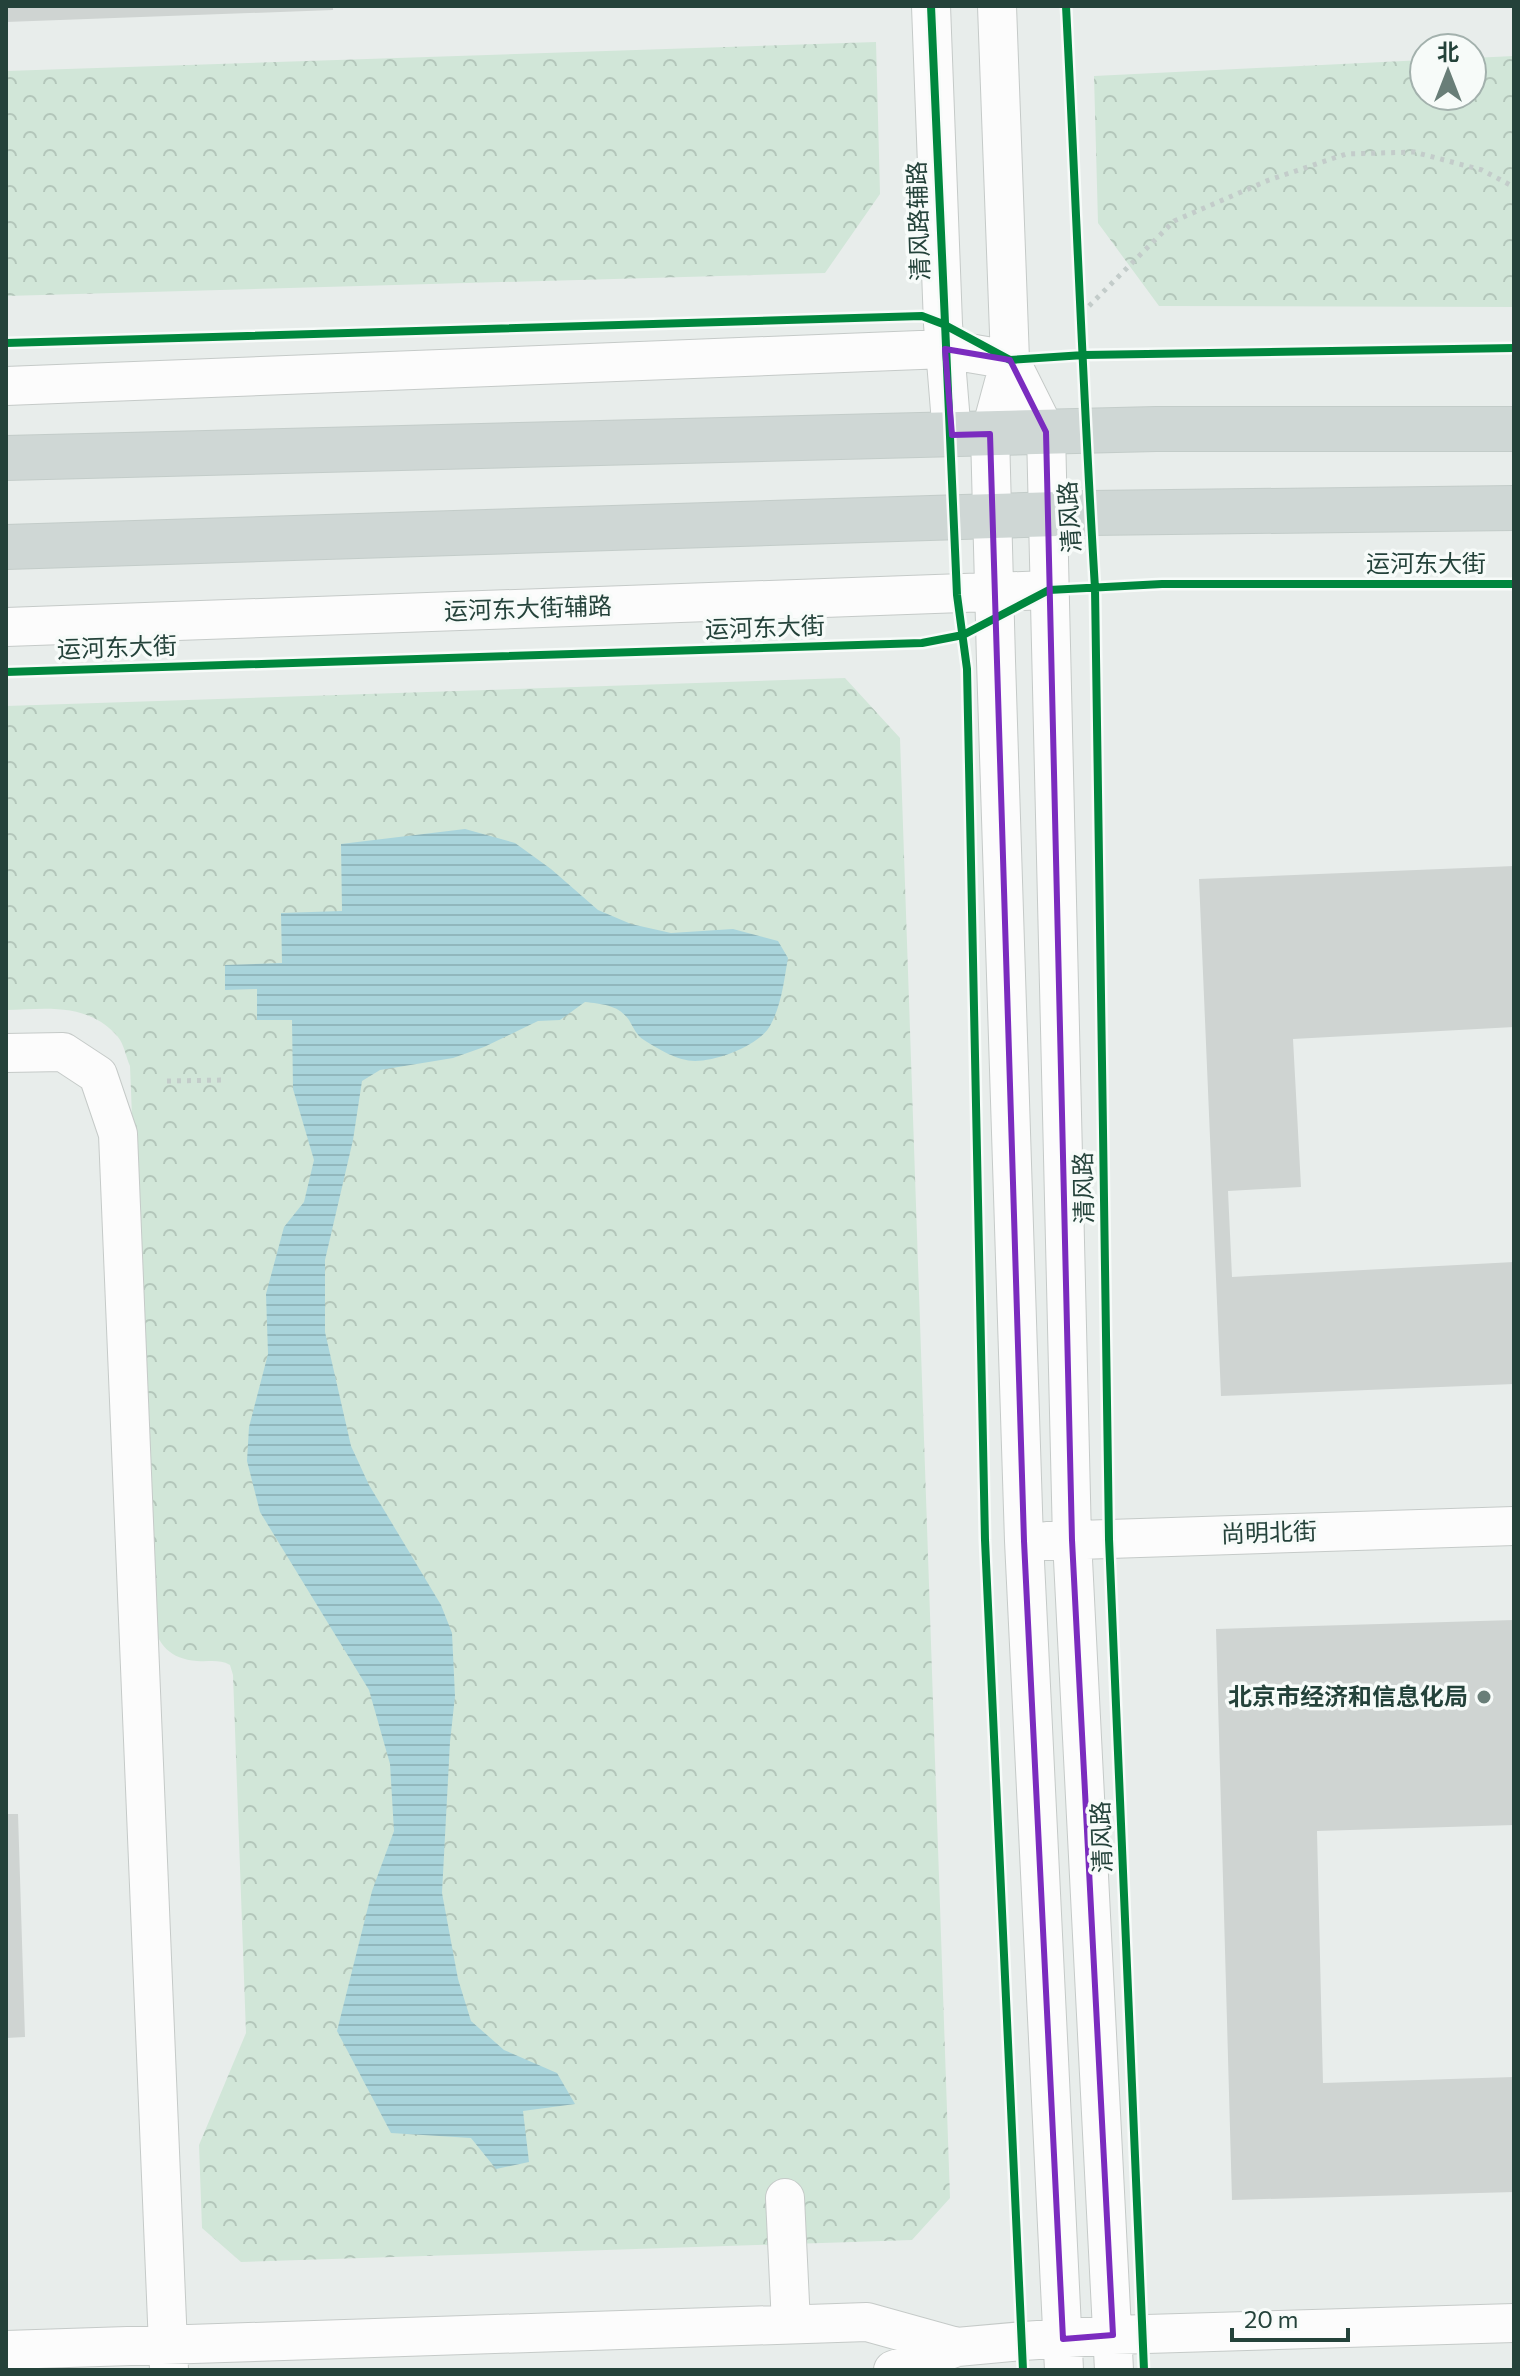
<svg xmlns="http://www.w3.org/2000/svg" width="1520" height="2376" viewBox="0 0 1520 2376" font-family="Commissioner,'Noto Sans SC',sans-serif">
  <defs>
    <pattern id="park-crowns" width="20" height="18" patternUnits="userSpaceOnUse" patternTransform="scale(2)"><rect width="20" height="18" fill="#d1e6d8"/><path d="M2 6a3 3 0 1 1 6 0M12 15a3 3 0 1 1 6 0" fill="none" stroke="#b3c6ba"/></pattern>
    <pattern id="water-rules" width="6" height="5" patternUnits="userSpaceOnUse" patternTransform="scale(2)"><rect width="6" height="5" fill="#a9d4db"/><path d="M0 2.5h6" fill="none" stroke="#91b7bd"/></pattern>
  </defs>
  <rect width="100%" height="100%" fill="#e8edeb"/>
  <path fill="url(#park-crowns)" d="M876 42 880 194 825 273 6 296V71Z
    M1514 56V307L1159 306 1098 223 1094 76 1424 60V96H1472V58Z
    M845 678 900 738 950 2198 912 2240 241 2262 202 2228 199 2145 246 2033 233 1675 230 1665C219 1659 210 1662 197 1661 170 1659 158 1645 152 1620L130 1066C126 1057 124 1044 118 1037 88 1002 47 1009 6 1010V706Z"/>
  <path fill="url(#water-rules)" d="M465 829 515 843 551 869 598 910 631 924 671 933 733 929 778 941 788 958C784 980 782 1003 771 1024 761 1045 718 1061 695 1061 678 1061 658 1049 644 1040 637 1036 633 1027 629 1020 619 1005 602 1004 585 1002L560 1020 538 1021 484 1047 453 1058 380 1070 362 1081 353 1140 325 1260V1332L351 1446 369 1485 441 1605 452 1633 455 1696 450 1742 442 1893 458 1979 471 2021 504 2050 557 2073 575 2104 523 2111 529 2162 496 2169 471 2138 391 2133 337 2031 372 1891 394 1831 390 1764 369 1690 260 1512 247 1461 249 1427 268 1354 266 1294 284 1227 304 1202 314 1160 293 1089 292 1020H257V989L225 990V965L282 963 281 913 342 911 341 844Z"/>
  <path fill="#cfd4d2" d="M6 6H333V10L6 22Z
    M1514 866V1027L1293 1039 1301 1187 1228 1191 1232 1277 1514 1262V1384L1221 1396 1199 879Z
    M1514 1620V1825L1317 1831 1323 2083 1514 2077V2192L1232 2200 1216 1629Z
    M6 1814H18L25 2037 6 2038Z"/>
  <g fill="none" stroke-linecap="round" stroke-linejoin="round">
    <defs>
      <path id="minor" d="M931 6 943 324 952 435
        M997 6 1010 360 990 434 996 661 1024 1541 1064 2370
        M1010 360 1046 432 1072 1540 1114 2370
        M6 386 945 349 1010 360
        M6 627 1049 590
        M6 1053 63 1052 98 1075 118 1134 169 2370
        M1047 1541 1514 1526
        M785 2198 791 2324
        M6 2350 867 2322 957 2347
        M893 2370 957 2347 1023 2341 1113 2335 1514 2323"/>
      <path id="major" d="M6 458 1156 429H1514
        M6 547 1090 513 1514 508"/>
    </defs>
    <use href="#minor" stroke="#c5cac8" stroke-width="40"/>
    <use href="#major" stroke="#c3ccc9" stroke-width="46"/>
    <path stroke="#c3ccca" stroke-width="5" stroke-dasharray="4 6" stroke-linecap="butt" d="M1082 313 1174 221 1269 180 1346 154 1414 152 1482 170 1514 187
      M167 1081 227 1080"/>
    <use href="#minor" stroke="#fcfcfc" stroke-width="38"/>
    <use href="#major" stroke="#cfd7d5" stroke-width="44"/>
    <defs>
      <path id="cycleway" d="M931 6 957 595 967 669 985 1540 1023 2370
        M1066 6C1076 200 1083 394 1095 588L1109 1539 1144 2370
        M6 343 922 316 943 324 1010 360 1084 355 1514 348
        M6 672 922 643 963 635 1049 590 1162 584H1514"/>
    </defs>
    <use href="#cycleway" stroke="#f7fbf9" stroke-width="13"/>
    <use href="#cycleway" stroke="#00873e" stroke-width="8"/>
  </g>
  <path fill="none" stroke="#7b2cbf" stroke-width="6" stroke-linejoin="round" d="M945 349 1010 360 1046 432 1072 1540 1113 2335 1063 2339 1024 1541 990 434 952 435Z"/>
  <circle fill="#697e78" stroke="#f7fbf9" stroke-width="3" cx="1484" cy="1697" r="8"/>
  <g text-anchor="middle" stroke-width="7" stroke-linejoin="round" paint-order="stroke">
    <g font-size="24" fill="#24423a" stroke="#f7fbf9">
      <text transform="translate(919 221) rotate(-92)" y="8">清风路辅路</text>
      <text transform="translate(1070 517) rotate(-94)" y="8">清风路</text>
      <text x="1426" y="572">运河东大街</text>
      <text transform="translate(528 609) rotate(-2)" y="8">运河东大街辅路</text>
      <text transform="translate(765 628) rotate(-2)" y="8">运河东大街</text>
      <text transform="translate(117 648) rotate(-2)" y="8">运河东大街</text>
      <text transform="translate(1084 1188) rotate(-91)" y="8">清风路</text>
      <text transform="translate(1269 1533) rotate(-2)" y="8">尚明北街</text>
      <text transform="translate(1102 1837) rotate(-92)" y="8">清风路</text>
    </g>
    <g font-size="24" font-weight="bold" fill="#24423a" stroke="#f7fbf9" text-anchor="end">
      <text x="1468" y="1705">北京市经济和信息化局</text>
    </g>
  </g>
  <rect width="1520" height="2376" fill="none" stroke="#24423a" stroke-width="16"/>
  <g transform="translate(1448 72)"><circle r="38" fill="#f7fbf9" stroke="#a3b1ad" stroke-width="2"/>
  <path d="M0-6L14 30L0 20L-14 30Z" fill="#697e78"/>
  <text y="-12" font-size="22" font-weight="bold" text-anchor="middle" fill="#24423a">北</text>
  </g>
  <path d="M1232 2328v12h116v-12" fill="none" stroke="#24423a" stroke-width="4"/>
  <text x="1244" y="2328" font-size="24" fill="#24423a" stroke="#f7fbf9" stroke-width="6" paint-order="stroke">20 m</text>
</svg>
